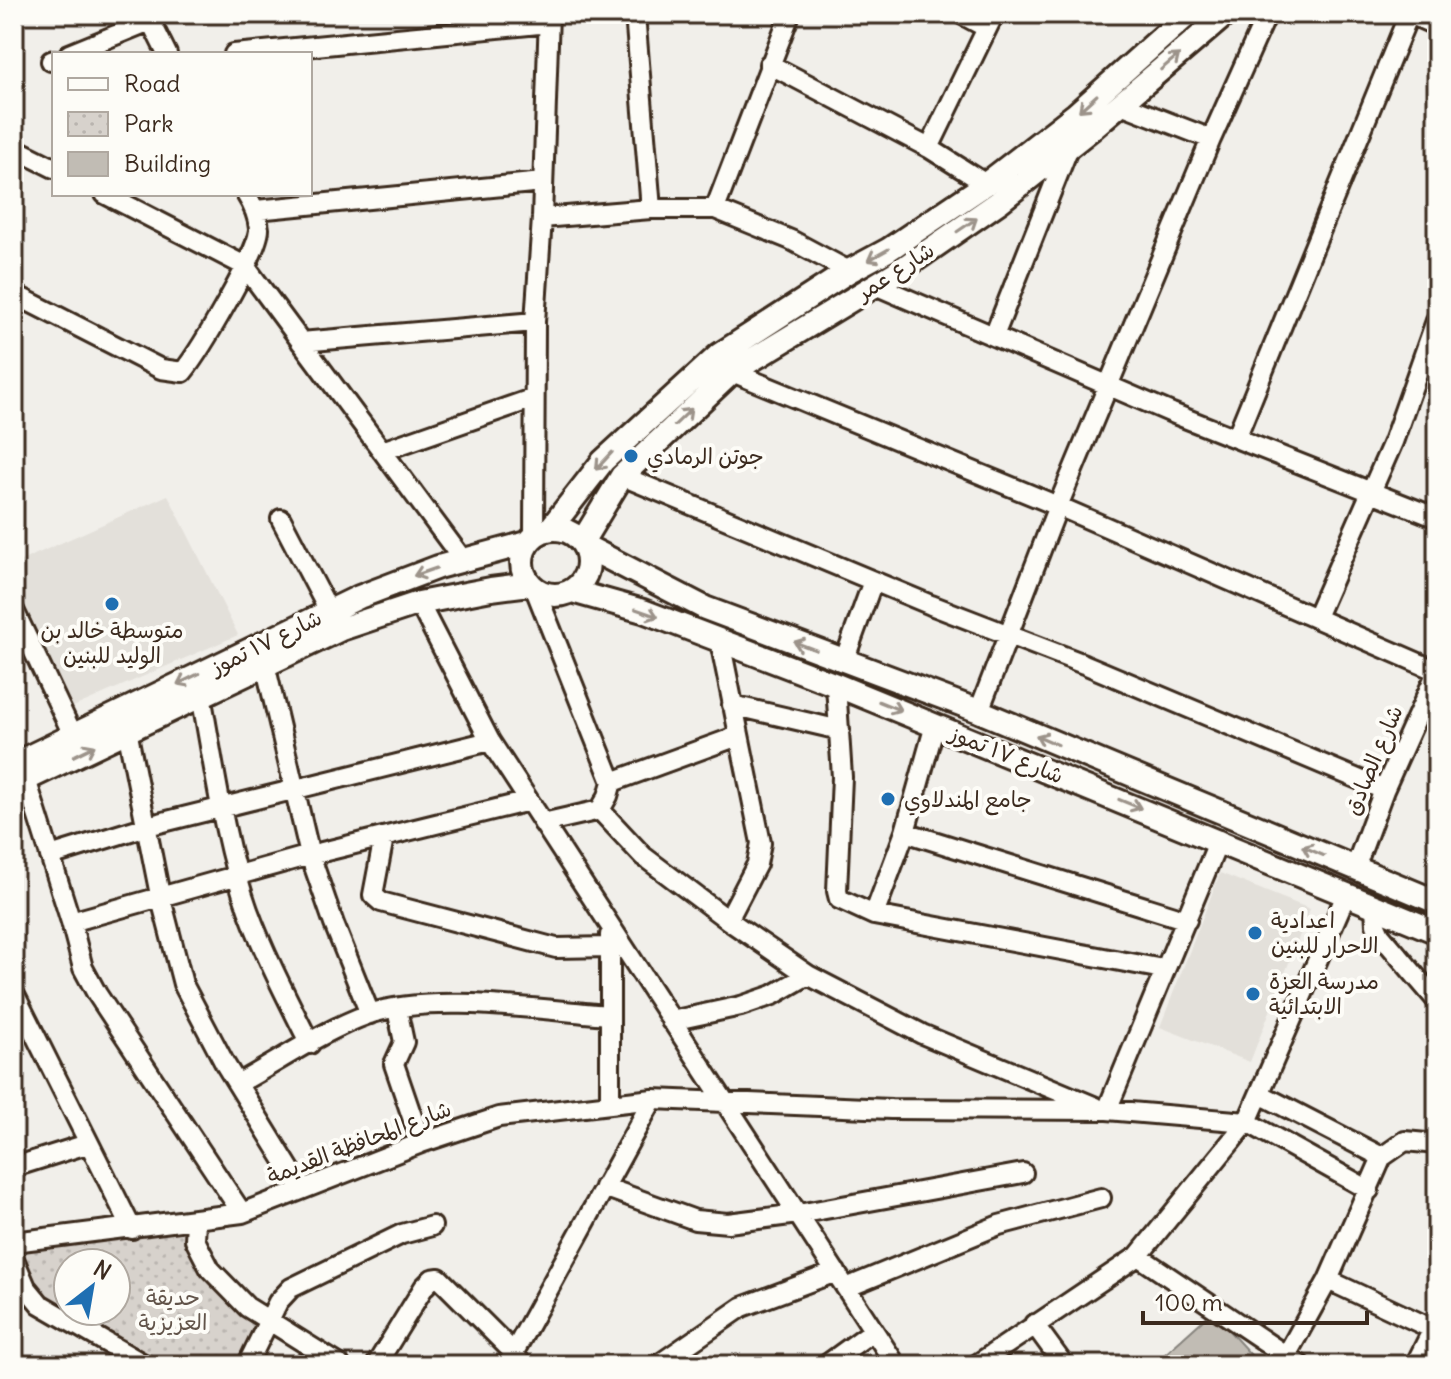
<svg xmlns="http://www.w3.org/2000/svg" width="1451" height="1379" viewBox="0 0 1451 1379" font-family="Delius,'Playpen Sans Arabic',sans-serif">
  <defs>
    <pattern id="park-dots" width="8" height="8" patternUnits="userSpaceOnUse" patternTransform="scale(2)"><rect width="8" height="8" fill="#d7d2cc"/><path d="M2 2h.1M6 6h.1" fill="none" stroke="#b9b4af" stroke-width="1.8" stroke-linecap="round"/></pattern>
  </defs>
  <rect width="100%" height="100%" fill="#f1efea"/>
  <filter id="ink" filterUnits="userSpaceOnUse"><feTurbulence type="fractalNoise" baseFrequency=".0125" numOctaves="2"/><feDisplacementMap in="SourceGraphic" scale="16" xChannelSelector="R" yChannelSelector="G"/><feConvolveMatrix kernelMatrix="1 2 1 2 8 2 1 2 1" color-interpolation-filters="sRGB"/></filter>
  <g filter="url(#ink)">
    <path fill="#e3e0da" d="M168 495 238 635 71 708 14 585V564Z
      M1220 873 1310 909 1250 1062 1160 1027Z"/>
    <path fill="url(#park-dots)" stroke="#897e75" stroke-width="2" fill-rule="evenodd" d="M191 1221 210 1269 266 1320 245 1365H143L32 1296 14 1257V1242ZM68 1263H116V1311H68Z"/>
    <path fill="#c1bcb4" stroke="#87847e" stroke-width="2" d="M1212 1312 1260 1365H1153Z"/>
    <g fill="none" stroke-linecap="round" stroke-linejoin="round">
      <defs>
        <path id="minor" d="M147 14 167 54
          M635 14 651 209
          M961 14 987 28
          M1410 14 1437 26
          M69 54 150 21
          M234 54 549 23
          M51 61 54 60
          M769 64 929 148 986 184
          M1121 104 1211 139
          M14 148 54 168
          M929 148 994 14
          M105 194 245 266 463 560
          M715 209 790 14
          M256 210 543 182
          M542 218 651 209H715L791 240 849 271
          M875 285 1172 413 1437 518
          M14 294 161 369 183 372C200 351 259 252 259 229 258 215 253 205 246 194
          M994 336 1069 147
          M301 342 535 322
          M732 372 1058 506 1437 671
          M1236 438 1409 14
          M382 451 534 398
          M622 476 931 605 1084 664 1384 790
          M281 519 329 611
          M534 536 535 322 542 218 549 14
          M535 589 612 782 608 796 600 810 643 856 728 920 808 975 922 1034 1096 1107
          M419 603 490 741 896 1365
          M14 610 73 735
          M1316 617 1393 442 1437 318
          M720 641 761 843 757 864 728 920
          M844 661 873 581
          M265 664 310 855 334 924 370 1014
          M836 685 842 777 837 891 839 899 874 915 1163 969
          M201 695C214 765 224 843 248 910 265 956 288 1000 310 1044
          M732 705 840 730
          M979 711 1058 506 1211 139 1267 14
          M127 730 160 895 183 984 225 1064 302 1189
          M26 779 71 922 83 968 97 994 242 1213
          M612 782 738 736
          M543 823 600 810
          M905 832 1187 920
          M384 837 373 895 381 902 556 948 610 947
          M50 856 147 826 490 741
          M1355 868 1384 790 1437 672
          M1375 907 1376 925 1380 934 1437 1001
          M874 915 905 832 935 725
          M71 922 310 855 529 801
          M14 993 132 1229
          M397 1009 404 1042 394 1064 421 1143
          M671 1021 741 1006 773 995 808 975
          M239 1083C281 1060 324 1030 369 1014 433 993 540 1010 608 1015
          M1260 1094 1382 1157
          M610 1104V935
          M1107 1110 1219 840
          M14 1167 87 1144
          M604 1187 695 1220 728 1223 798 1214 1023 1173
          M196 1221 195 1240 210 1269 247 1307 340 1365
          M14 1242 242 1213 421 1143 499 1117 653 1099 891 1109 1107 1110 1247 1122 1369 1190
          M1138 1256 1300 1365
          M14 1259 26 1287 40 1304 145 1365
          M1328 1280 1437 1331
          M846 1288 999 1225 1101 1198
          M1034 1324 1064 1365
          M247 1365 278 1302 291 1288 402 1234 432 1226
          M376 1365 424 1287 432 1279 439 1278 514 1353 522 1365
          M507 1365 653 1099
          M658 1365 742 1307 836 1272
          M826 1365 873 1331
          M976 1365 1138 1256 1247 1122 1346 895
          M1281 1365 1328 1280 1382 1157 1405 1141 1437 1144
          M1415 1365 1437 1321"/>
        <path id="major" d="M522 562a33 33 0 1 1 66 0a33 33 0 1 1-66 0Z
          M550 529 603 461 719 355 849 271 888 250 986 184 1076 114 1188 14
          M582 542 622 476 732 372 902 269 999 202 1090 130 1226 14
          M585 546 705 608 979 711 1437 902
          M572 591 643 611 836 685 1437 932
          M14 764 359 597 438 567 527 543
          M14 785 341 629 419 603 491 589 530 584"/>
      </defs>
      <use href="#minor" stroke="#3b2a1e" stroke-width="24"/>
      <use href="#major" stroke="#3b2a1e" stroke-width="28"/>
      <use href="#minor" stroke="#fdfcf7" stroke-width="18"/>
      <use href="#major" stroke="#fdfcf7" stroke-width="22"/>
    </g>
    <defs><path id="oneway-shaft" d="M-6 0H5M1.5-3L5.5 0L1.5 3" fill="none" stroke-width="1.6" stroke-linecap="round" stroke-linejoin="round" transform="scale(2)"/></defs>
    <g stroke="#9c938a">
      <use href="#oneway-shaft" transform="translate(1170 62) rotate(-40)"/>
      <use href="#oneway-shaft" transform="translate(1088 103) rotate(138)"/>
      <use href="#oneway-shaft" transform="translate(967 225) rotate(-34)"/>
      <use href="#oneway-shaft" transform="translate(878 255) rotate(151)"/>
      <use href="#oneway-shaft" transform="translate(683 417) rotate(-44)"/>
      <use href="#oneway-shaft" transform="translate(604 461) rotate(133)"/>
      <use href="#oneway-shaft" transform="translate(425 572) rotate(161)"/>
      <use href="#oneway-shaft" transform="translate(647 613) rotate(19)"/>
      <use href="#oneway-shaft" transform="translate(805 646) rotate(-159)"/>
      <use href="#oneway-shaft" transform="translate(188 679) rotate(154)"/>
      <use href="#oneway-shaft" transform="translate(890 706) rotate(22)"/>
      <use href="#oneway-shaft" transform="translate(1047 740) rotate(-157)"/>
      <use href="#oneway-shaft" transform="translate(84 751) rotate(-26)"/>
      <use href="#oneway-shaft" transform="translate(1130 804) rotate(22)"/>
      <use href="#oneway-shaft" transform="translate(1313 851) rotate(-157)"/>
    </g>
  </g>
  <g fill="#1f6fb2" stroke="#fdfcf7" stroke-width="3">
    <circle cx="631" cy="456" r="8"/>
    <circle cx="112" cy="604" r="8"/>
    <circle cx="888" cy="799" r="8"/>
    <circle cx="1255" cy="933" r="8"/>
    <circle cx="1253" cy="994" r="8"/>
  </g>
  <g text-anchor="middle" stroke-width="8" stroke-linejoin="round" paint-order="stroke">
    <g font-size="22" fill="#3b2a1e" stroke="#fdfcf7">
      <text transform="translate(895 271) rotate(-33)" y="8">شارع عمر</text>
      <text transform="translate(266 642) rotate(-26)" y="8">شارع ١٧ تموز</text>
      <text transform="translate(1007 754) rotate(22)" y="8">شارع ١٧ تموز</text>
      <text transform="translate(1373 760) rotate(-67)" y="8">شارع الصادق</text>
      <text transform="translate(359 1142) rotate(-21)" y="8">شارع المحافظة القديمة</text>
    </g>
    <g font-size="22" fill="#3b2a1e" stroke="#fdfcf7" text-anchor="start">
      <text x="647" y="464">جوتن الرمادي</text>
      <text x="112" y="638" text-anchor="middle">متوسطة خالد بن<tspan x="112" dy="25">الوليد للبنين</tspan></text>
      <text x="904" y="807">جامع المندلاوي</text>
      <text x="1271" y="928">اعدادية<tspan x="1271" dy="25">الاحرار للبنين</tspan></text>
      <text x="1269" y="989">مدرسة العزة<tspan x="1269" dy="25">الابتدائية</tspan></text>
    </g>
    <g font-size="22" fill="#62544a" stroke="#fdfcf7">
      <text x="173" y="1305">حديقة<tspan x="173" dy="25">العزيزية</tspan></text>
    </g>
  </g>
  <rect width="1451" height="1379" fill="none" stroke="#fdfcf7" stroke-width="48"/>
  <rect x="24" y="24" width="1403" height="1331" fill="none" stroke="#3b2a1e" stroke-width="3" filter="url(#ink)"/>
  <rect x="52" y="52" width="260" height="144" fill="#fdfcf7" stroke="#afa8a0" stroke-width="2"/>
  <rect x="68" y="78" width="40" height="12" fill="#fdfcf7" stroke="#afa8a0" stroke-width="2"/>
  <text x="124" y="92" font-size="24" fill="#3b2a1e">Road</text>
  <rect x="68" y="112" width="40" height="24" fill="url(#park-dots)" stroke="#afa8a0" stroke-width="2"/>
  <text x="124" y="132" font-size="24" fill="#3b2a1e">Park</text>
  <rect x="68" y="152" width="40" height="24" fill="#c1bcb4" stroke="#afa8a0" stroke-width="2"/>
  <text x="124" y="172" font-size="24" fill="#3b2a1e">Building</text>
  <g transform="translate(92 1287) rotate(31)"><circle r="38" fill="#fdfcf7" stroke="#afa8a0" stroke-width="2"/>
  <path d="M0-6L14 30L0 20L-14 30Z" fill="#1f6fb2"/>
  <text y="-12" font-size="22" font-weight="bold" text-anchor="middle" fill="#3b2a1e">N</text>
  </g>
  <path d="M1143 1311v12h224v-12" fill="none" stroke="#3b2a1e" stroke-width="4"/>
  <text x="1155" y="1311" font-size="24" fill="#3b2a1e" stroke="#fdfcf7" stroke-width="6" paint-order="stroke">100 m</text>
</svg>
